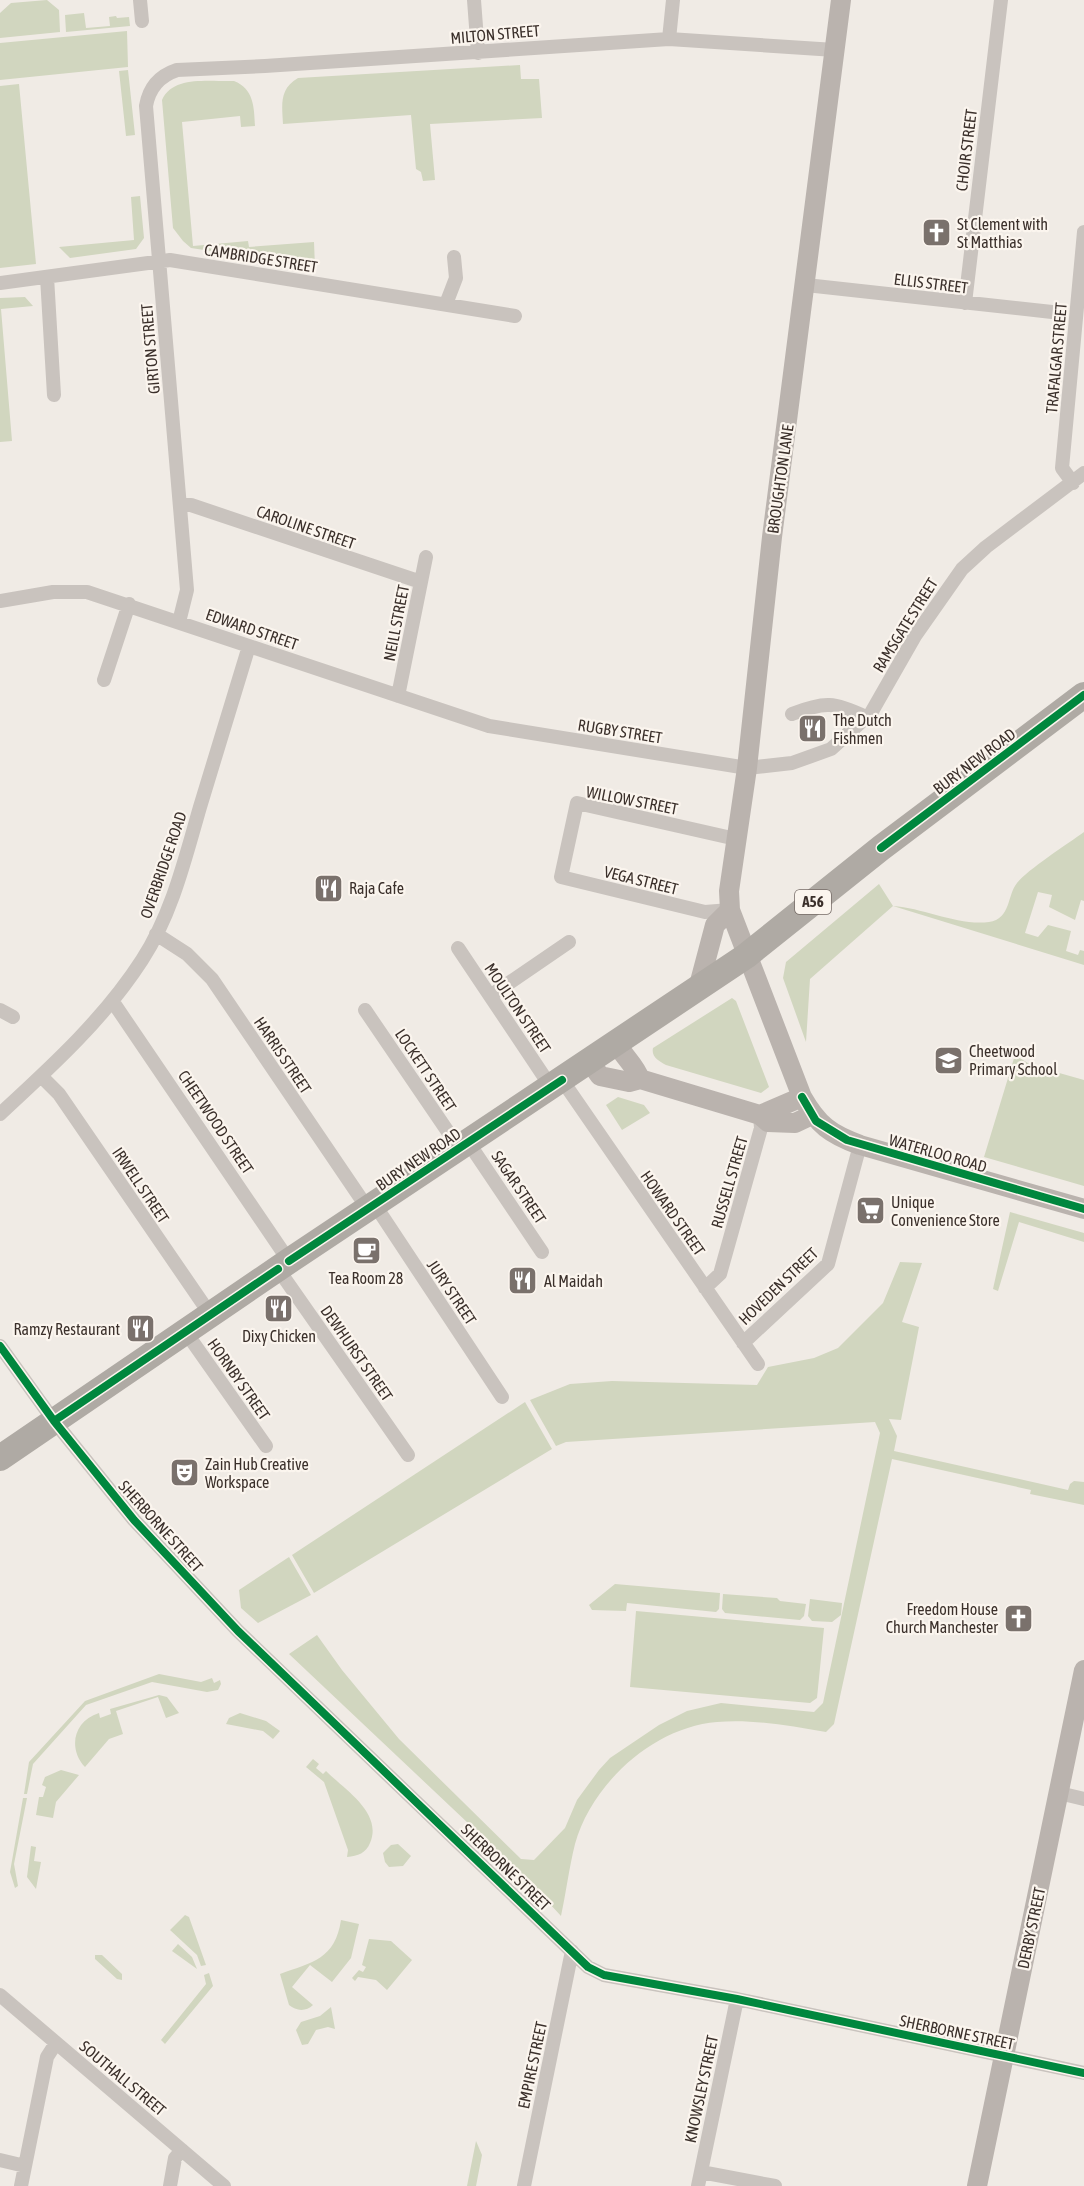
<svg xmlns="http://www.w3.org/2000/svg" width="1084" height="2186" viewBox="0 0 1084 2186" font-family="'Asap Condensed',sans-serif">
  <rect width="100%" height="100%" fill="#f0ebe5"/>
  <path fill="#d1d6bf" d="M47 0 59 10 60 32 0 38V13L11 3Z
    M84 13 86 28 110 26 109 17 116 16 117 18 129 17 130 26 66 32 65 15Z
    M127 31 128 67 0 80V43Z
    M520 65 521 79H539L542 118 430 124 435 180 423 181 421 172 416 169 411 115 283 124C282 105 279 89 298 78Z
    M128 70 135 135 126 136 119 71Z
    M234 81C254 89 254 107 255 126L241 127 240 116 182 122 193 246 248 241 249 247 314 242 315 267 191 248 183 241 173 228 162 100C173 75 211 82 234 81Z
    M19 84 36 264 0 268V86Z
    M140 196 144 238 136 249 70 258 59 247 134 240 131 197Z
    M25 297 33 306 1 309 12 441 0 442V298Z
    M1084 832V901L1081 900 1075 920 1049 907 1052 895 1038 892 1025 933 1038 937 1048 925 1071 931 1066 951 1078 955 1080 950 1084 951V965L893 906 810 979 806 1042 783 978 786 962 879 884 893 906C924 908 958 926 989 922 1011 919 1007 895 1017 883 1027 870 1069 843 1084 832Z
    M732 998 736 1001 769 1087 761 1093 666 1065C659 1061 651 1057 653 1048Z
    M1015 1055 1031 1065 1084 1080V1186L984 1157Z
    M618 1097 644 1105 650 1113 622 1130 606 1105Z
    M1010 1212 1084 1233V1242L1019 1222 998 1291 993 1289Z
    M900 1262 922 1263 902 1322 919 1327 901 1420 889 1419 897 1436 894 1451 1068 1490 1070 1484 1074 1481 1084 1482V1505L1030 1494 1031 1490 892 1459 834 1724 826 1732C789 1726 754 1719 717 1722 654 1727 592 1783 575 1844 569 1868 566 1893 561 1916L523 1875 289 1654 317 1635 342 1670 399 1739 521 1859 534 1860 565 1828 577 1800 599 1770 610 1758 659 1725 687 1711 721 1703 814 1712 823 1703 880 1433 875 1422 566 1442 556 1446 530 1400 570 1384 612 1381 757 1385 768 1367 814 1358 838 1348 883 1303Z
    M525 1402 552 1449 314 1593 292 1555Z
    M289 1557 311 1595 258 1623 241 1608 239 1590Z
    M615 1584 720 1593 719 1609 716 1612 627 1603 626 1611 592 1610 589 1605Z
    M723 1594 777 1598 780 1601 806 1604 804 1616 800 1620 725 1613 722 1609Z
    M810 1599 842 1603 841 1615 832 1622 812 1621 808 1616Z
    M636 1611 824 1628 817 1698 810 1703 630 1687Z
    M159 1674 201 1682 212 1678 214 1683 220 1680 221 1684 218 1690 207 1692 152 1682 86 1705 33 1764 27 1794H24L29 1762 85 1701Z
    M159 1695 167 1697 179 1713 166 1718 158 1697 116 1711 123 1734 109 1739 85 1767C68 1749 73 1721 99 1713L100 1718 111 1714 110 1709Z
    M240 1713 266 1721 280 1731 273 1739 263 1731 226 1724 229 1718Z
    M313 1759 319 1764 316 1768 323 1774 326 1771C345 1790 383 1813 370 1843 366 1853 358 1856 347 1857L348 1850 324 1782 306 1767Z
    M61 1770 79 1775 56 1802 53 1818 36 1815 39 1797H43L46 1787 42 1785 45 1777Z
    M23 1798H27L14 1864 18 1886 15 1888 10 1872Z
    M398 1844 411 1856 403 1866 389 1867 385 1862 383 1853 391 1845Z
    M31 1846 36 1847 34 1861 41 1862 36 1889 27 1877Z
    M185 1915 189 1917 206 1965 201 1966 197 1955 170 1930Z
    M341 1920 359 1924 351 1958 332 1982 310 1965 292 1987 313 2005C306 2012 296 2011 289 2005L280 1974C313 1962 335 1959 341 1920Z
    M369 1939 391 1941 412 1960 387 1990 376 1980 358 1977 355 1981 352 1978 359 1970 363 1972 366 1967 362 1965Z
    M178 1944 192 1957 197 1969 172 1951Z
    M95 1955H102L122 1974V1980L117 1979 95 1959Z
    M209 1973 213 1986 165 2044 161 2040 206 1984 204 1975Z
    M331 2007 335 2029 328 2027 316 2030 308 2044 302 2045 296 2030 301 2022 320 2016Z
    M476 2141 482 2155 476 2186H467Z"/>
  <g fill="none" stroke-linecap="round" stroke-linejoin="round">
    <path stroke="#c9c3be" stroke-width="14" d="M140 0 142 21
      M474 0 478 53
      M669 39 673 0
      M47 277 54 395
      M0 283 170 260 515 316
      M806 285 1052 312
      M965 303 1001 0
      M446 304 456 278 454 257
      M1073 483 1062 468 1084 232
      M181 505H191L421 582
      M0 601 53 592H87L489 726 747 768 792 763 831 749 871 713 915 636 962 569 986 547 1084 473
      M179 622 187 590 146 106C149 88 159 76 177 70L265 66 669 39 835 50
      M104 680 129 604
      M398 696 426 557
      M792 714C825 701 834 702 866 717
      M730 910 705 912 561 877 577 803 736 839
      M156 934 187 954 212 979 368 1209
      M458 948 551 1087
      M490 996 569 942
      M113 1002 289 1261
      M0 1010 13 1017
      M365 1010 459 1148
      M41 1076 59 1094 210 1314
      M562 1080 758 1364
      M0 1114C51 1067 104 1019 142 960 172 914 185 859 200 807 216 753 233 700 249 646
      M468 1142 542 1252
      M375 1205 502 1397
      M278 1269 408 1455
      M705 1288 720 1274 761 1128 760 1115
      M185 1331 266 1446
      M743 1343 828 1264 860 1145
      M0 1346 54 1421 134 1520 238 1631 588 1967 604 1975 737 1999 1084 2073
      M1059 1793 1084 1799
      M0 1995 224 2186
      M0 2160 25 2166
      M701 2172 775 2186
      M21 2186 47 2057 56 2043
      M170 2186 175 2158 182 2150
      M524 2186 572 1951
      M698 2186 737 1999"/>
    <path stroke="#bab3ae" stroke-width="20" d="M841 0 772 537 747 768 729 891 730 910 802 1097C818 1125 830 1134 860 1145L1084 1209
      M698 989 715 925 730 910
      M617 1044C624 1057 635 1065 640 1079
      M590 1062 600 1076 629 1082 640 1079 760 1115 768 1122 795 1123 812 1115
      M760 1115 802 1097
      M977 2186 1084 1670"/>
    <path stroke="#afaaa4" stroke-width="26" d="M0 1458 289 1261 746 956 881 848 1084 695"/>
    <defs>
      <path id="cycleway" d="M881 848 1084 695
        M802 1097 816 1121 847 1140 1084 1209
        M289 1261 562 1080
        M0 1346 54 1421 134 1520 238 1631 588 1967 604 1975 737 1999 1084 2073
        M54 1421 278 1269"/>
    </defs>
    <use href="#cycleway" stroke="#fbf5ee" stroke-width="11"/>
    <use href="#cycleway" stroke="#00873e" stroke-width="8"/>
  </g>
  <defs>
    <symbol id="church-square" viewBox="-11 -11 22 22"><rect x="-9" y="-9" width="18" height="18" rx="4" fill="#7a716c" stroke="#fbf5ee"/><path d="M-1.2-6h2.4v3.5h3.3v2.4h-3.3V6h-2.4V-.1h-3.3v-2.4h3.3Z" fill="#fff"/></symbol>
    <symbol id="restaurant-square" viewBox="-11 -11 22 22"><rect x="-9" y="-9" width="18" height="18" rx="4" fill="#7a716c" stroke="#fbf5ee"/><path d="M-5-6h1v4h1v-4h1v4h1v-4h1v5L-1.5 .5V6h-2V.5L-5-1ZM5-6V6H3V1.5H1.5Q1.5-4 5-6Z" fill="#fff"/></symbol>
    <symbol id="school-square" viewBox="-11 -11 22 22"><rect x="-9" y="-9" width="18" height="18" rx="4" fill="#7a716c" stroke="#fbf5ee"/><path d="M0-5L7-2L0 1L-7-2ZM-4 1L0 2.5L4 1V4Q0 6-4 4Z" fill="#fff"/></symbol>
    <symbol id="supermarket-square" viewBox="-11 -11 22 22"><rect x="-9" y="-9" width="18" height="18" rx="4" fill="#7a716c" stroke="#fbf5ee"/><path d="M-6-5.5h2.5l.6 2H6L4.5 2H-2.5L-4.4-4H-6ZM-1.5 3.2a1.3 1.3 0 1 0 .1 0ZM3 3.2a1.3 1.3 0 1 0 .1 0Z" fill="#fff"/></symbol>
    <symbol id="cafe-square" viewBox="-11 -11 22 22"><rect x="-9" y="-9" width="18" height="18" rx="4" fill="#7a716c" stroke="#fbf5ee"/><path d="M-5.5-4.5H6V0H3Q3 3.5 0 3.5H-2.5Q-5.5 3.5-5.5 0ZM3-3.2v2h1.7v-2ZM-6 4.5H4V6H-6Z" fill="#fff"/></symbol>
    <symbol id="theatre-square" viewBox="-11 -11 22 22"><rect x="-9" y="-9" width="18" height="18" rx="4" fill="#7a716c" stroke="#fbf5ee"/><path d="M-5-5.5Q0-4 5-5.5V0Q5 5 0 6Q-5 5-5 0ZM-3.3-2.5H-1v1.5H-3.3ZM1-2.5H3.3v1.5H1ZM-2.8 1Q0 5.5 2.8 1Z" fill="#fff"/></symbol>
  </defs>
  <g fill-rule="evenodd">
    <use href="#church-square" x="920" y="216" width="33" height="33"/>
    <use href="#restaurant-square" x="796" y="712" width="33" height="33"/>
    <use href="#restaurant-square" x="312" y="872" width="33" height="33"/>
    <use href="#school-square" x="932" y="1044" width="33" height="33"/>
    <use href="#supermarket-square" x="854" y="1194" width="33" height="33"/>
    <use href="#cafe-square" x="350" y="1234" width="33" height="33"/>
    <use href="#restaurant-square" x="506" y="1264" width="33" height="33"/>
    <use href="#restaurant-square" x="262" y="1292" width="33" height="33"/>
    <use href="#restaurant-square" x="124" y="1312" width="33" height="33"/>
    <use href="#theatre-square" x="168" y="1456" width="33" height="33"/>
    <use href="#church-square" x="1002" y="1602" width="33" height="33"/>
  </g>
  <g text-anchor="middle" stroke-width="4.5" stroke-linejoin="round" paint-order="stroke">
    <rect fill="#fbf5ee" stroke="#756b66" stroke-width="1.5" x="795" y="890" width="36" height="24" rx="4.5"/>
    <g font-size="15" font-weight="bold" fill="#3b302b">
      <text x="813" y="907">A56</text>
    </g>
    <g font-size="16" fill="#3b302b" stroke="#fbf5ee">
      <text transform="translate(495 34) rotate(-5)" y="6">MILTON STREET</text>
      <text transform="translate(966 150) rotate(-83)" y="6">CHOIR STREET</text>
      <text transform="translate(261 258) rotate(9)" y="6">CAMBRIDGE STREET</text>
      <text transform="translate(931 283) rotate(7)" y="6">ELLIS STREET</text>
      <text transform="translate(150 349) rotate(-95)" y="6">GIRTON STREET</text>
      <text transform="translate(1056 358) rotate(-85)" y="6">TRAFALGAR STREET</text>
      <text transform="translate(780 479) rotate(-82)" y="6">BROUGHTON LANE</text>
      <text transform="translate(306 527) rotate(19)" y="6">CAROLINE STREET</text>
      <text transform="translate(396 623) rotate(-79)" y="6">NEILL STREET</text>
      <text transform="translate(905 625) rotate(-58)" y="6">RAMSGATE STREET</text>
      <text transform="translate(252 629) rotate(19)" y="6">EDWARD STREET</text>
      <text transform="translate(620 731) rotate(9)" y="6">RUGBY STREET</text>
      <text transform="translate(974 761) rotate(-37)" y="6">BURY NEW ROAD</text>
      <text transform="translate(632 800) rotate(11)" y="6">WILLOW STREET</text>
      <text transform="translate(163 865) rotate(-71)" y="6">OVERBRIDGE ROAD</text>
      <text transform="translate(641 880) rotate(14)" y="6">VEGA STREET</text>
      <text transform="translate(518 1008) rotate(56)" y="6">MOULTON STREET</text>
      <text transform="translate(283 1055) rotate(56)" y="6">HARRIS STREET</text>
      <text transform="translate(426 1070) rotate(56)" y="6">LOCKETT STREET</text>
      <text transform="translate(216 1122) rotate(56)" y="6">CHEETWOOD STREET</text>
      <text transform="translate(938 1153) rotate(16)" y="6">WATERLOO ROAD</text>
      <text transform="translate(418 1159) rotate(-34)" y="6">BURY NEW ROAD</text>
      <text transform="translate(729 1182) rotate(-74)" y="6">RUSSELL STREET</text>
      <text transform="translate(141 1185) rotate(56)" y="6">IRWELL STREET</text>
      <text transform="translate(519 1187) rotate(56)" y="6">SAGAR STREET</text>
      <text transform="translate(673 1213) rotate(55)" y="6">HOWARD STREET</text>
      <text transform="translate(778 1286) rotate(-44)" y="6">HOVEDEN STREET</text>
      <text transform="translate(452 1292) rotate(56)" y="6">JURY STREET</text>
      <text transform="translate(357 1353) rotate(55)" y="6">DEWHURST STREET</text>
      <text transform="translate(239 1379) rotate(55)" y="6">HORNBY STREET</text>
      <text transform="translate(161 1526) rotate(48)" y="6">SHERBORNE STREET</text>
      <text transform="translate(506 1867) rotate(44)" y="6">SHERBORNE STREET</text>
      <text transform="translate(1031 1928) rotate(-78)" y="6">DERBY STREET</text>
      <text transform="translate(957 2032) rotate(12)" y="6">SHERBORNE STREET</text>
      <text transform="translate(532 2065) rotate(-78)" y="6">EMPIRE STREET</text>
      <text transform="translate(123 2078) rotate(40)" y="6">SOUTHALL STREET</text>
      <text transform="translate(701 2089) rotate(-78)" y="6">KNOWSLEY STREET</text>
    </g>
    <g font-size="16" fill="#3b302b" stroke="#fbf5ee" text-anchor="start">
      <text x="957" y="230">St Clement with<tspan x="957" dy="18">St Matthias</tspan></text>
      <text x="833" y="726">The Dutch<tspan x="833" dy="18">Fishmen</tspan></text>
      <text x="349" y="894">Raja Cafe</text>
      <text x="969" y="1057">Cheetwood<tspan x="969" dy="18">Primary School</tspan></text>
      <text x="891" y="1208">Unique<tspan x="891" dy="18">Convenience Store</tspan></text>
      <text x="366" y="1284" text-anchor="middle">Tea Room 28</text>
      <text x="544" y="1287">Al Maidah</text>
      <text x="120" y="1335" text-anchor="end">Ramzy Restaurant</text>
      <text x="279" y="1342" text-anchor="middle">Dixy Chicken</text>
      <text x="205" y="1470">Zain Hub Creative<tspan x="205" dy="18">Workspace</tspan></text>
      <text x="998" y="1615" text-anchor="end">Freedom House<tspan x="998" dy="18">Church Manchester</tspan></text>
    </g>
  </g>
</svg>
